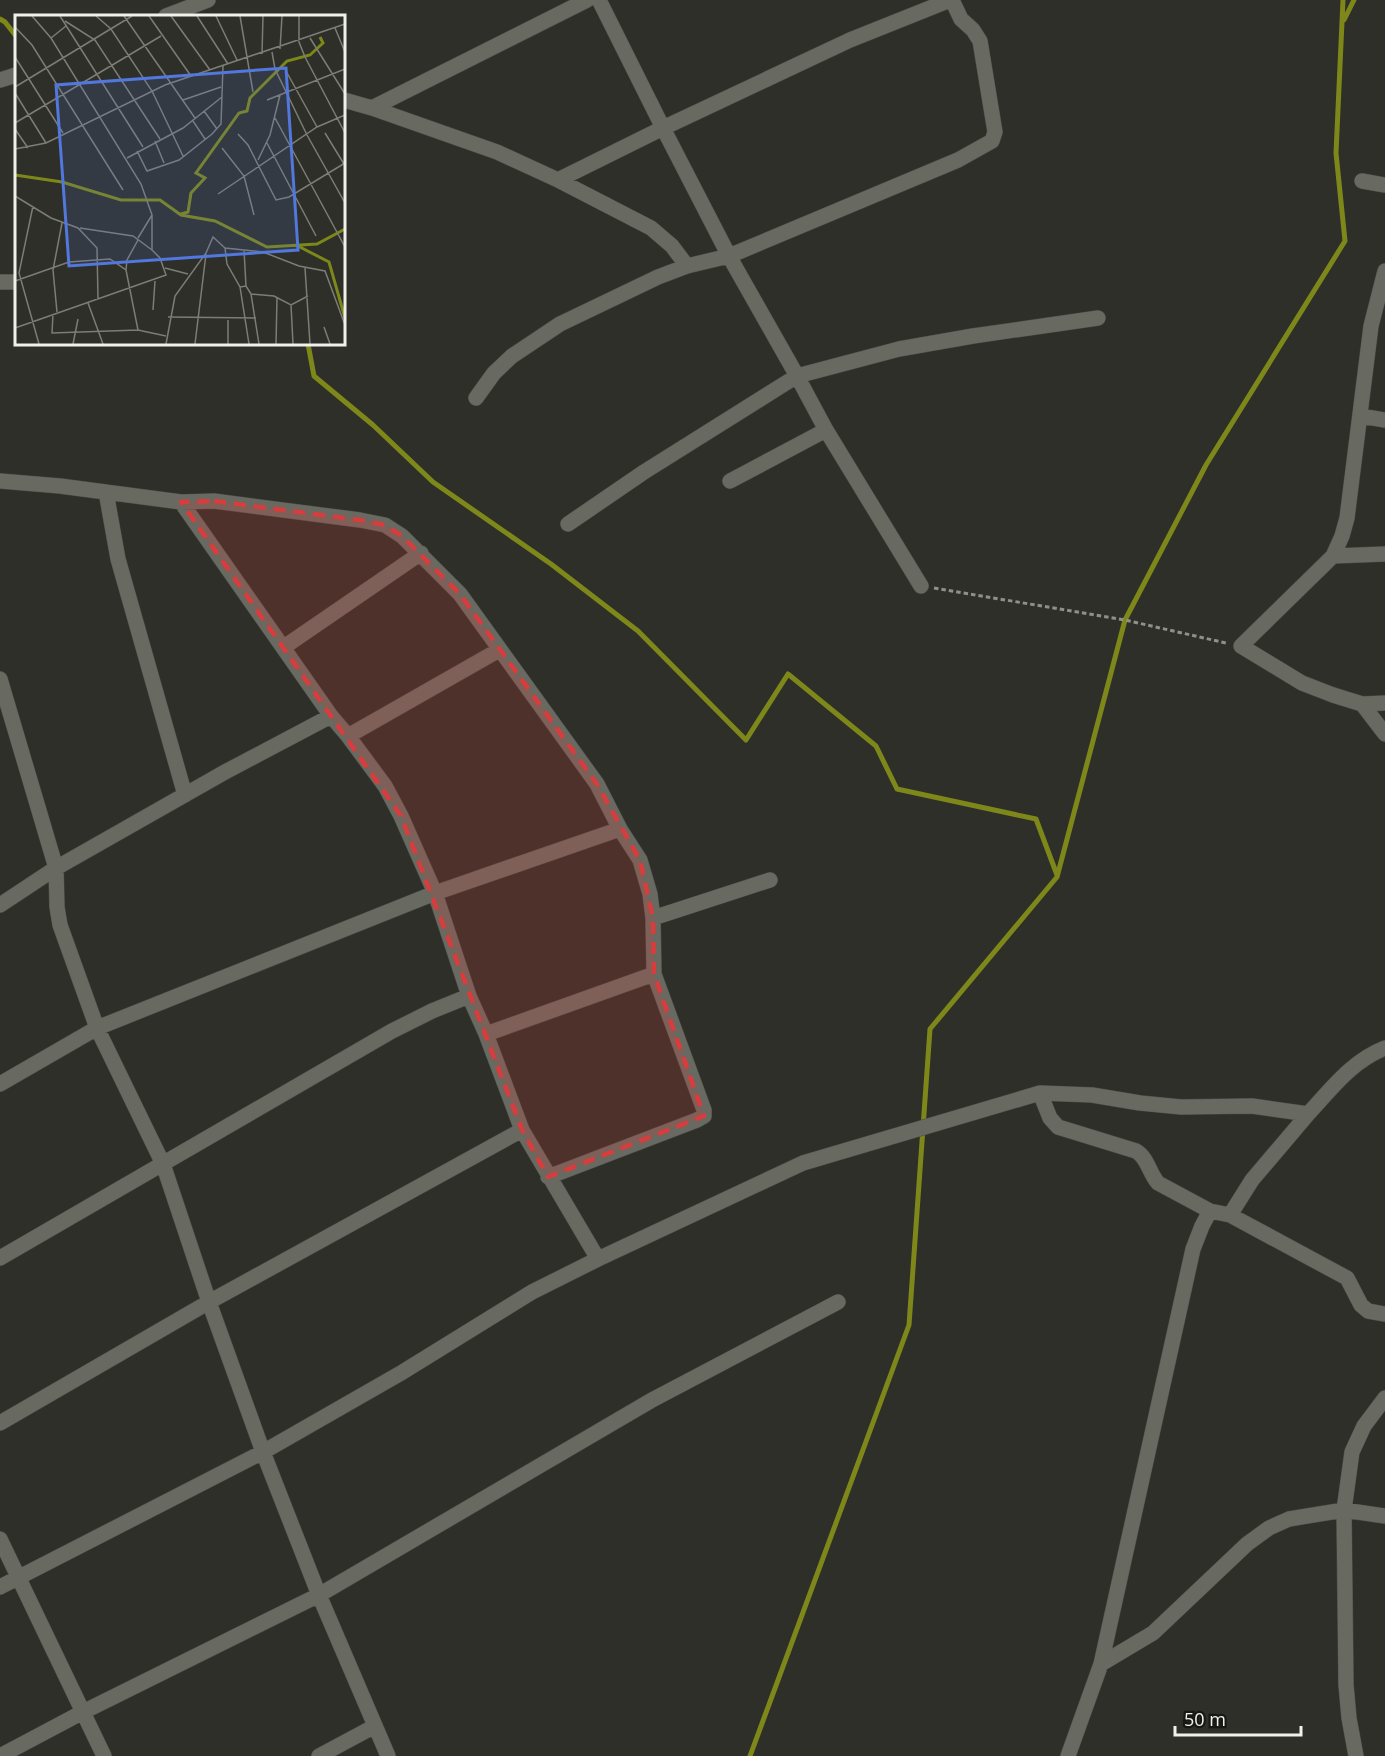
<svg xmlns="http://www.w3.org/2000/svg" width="1385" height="1756" viewBox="0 0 1385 1756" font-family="'Open Sans',sans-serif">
  <rect width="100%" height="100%" fill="#2e2f28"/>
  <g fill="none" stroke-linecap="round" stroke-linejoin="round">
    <path stroke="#7e8719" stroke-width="5" d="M0 19 5 22 16 36
      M1344 20 1354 0
      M308 344 314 376 373 425 433 482 551 564 638 631 746 740 788 674 876 746 897 789 1036 819 1057 875
      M750 1756 909 1325 930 1029 1057 877 1125 620 1206 465 1345 241 1336 153 1343 0"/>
    <defs>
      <path id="street" d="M599 0 663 128 729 256 797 376 826 430 921 586
        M166 16 208 0
        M0 80 16 75
        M344 100 372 108 497 152 558 180 651 228 672 246 687 266
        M372 108 587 0
        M558 180 663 128 850 40 950 0
        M1362 181 1385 185
        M0 282H16
        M476 398 494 373 512 356 560 324 658 277 687 266 729 256 958 160 992 141 995 132 980 41 973 30 961 19 952 0
        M1361 416 1385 420
        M0 481 60 486 181 502 214 501 360 520 385 525 402 536 460 594 597 784 620 829 640 860 650 894 653 918 654 974 704 1110V1116L697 1120 548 1177
        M730 481 826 430
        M106 492 118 559 185 795
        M181 502 331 716 348 736 385 786 401 816 435 893 469 996 486 1034 522 1130 598 1259
        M568 524 644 472 797 376 899 349 973 336 1098 318
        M1385 554 1333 556 1241 646 1302 683 1333 695 1362 704 1385 734
        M1333 556 1342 536 1347 518 1371 326 1385 271
        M284 647 421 553
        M0 679 56 868 57 907 60 925 97 1028 163 1164 209 1302 263 1452 319 1595 388 1756
        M1362 704 1385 703
        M348 736 499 650
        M0 905 56 868 225 772 331 716
        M653 918 770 880
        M486 1034 654 974
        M0 1084 97 1028 435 893 620 829
        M1040 1093 1050 1118 1058 1127 1136 1151C1148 1158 1149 1173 1158 1183L1210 1211
        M1230 1215 1347 1278 1361 1305 1368 1311 1385 1314
        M0 1258 392 1031 432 1011 469 996
        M0 1423 209 1302 522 1130
        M0 1539 104 1756
        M0 1587 263 1452 401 1373 532 1292 598 1259 803 1163 1040 1093 1092 1095 1140 1103 1181 1107 1252 1106 1308 1114C1332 1088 1352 1061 1385 1048
        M1101 1664 1193 1249 1202 1226 1210 1211 1230 1215 1252 1180 1308 1114
        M0 1756 83 1712 319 1595 652 1400 838 1302
        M319 1756 375 1726
        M1068 1756 1101 1664 1153 1633 1247 1544 1269 1528 1289 1519 1344 1510 1385 1516
        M1356 1756 1349 1718 1346 1685 1344 1510 1352 1452 1364 1426 1385 1398"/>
    </defs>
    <use href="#street" stroke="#4a4b46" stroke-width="16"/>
    <path stroke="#8f908a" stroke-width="3" stroke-dasharray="4.5 3" stroke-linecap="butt" d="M934 588 1125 620 1226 643"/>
    <use href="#street" stroke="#686961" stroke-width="15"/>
  </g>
  <path fill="#d93c3c" fill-opacity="0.2" stroke="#d93c3c" stroke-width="4.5" stroke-dasharray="12 8" stroke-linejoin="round" d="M214 501 360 520 385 525 402 536 460 594 597 784 640 860 653 918 654 974 704 1116 548 1177 522 1130 401 816 181 502Z"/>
  <g transform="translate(15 15)">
    <rect width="330" height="330" fill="#2e2f28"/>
    <path fill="none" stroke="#7e8719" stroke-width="3" d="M0 160 47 167 106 185H145L166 200 200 206 252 232 302 229 330 214M166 199 173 197 176 178 190 163 181 158 224 98 232 96 235 83 272 46 295 40 308 28 305 22M281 230 314 247 330 303"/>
    <path fill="none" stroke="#7c7d76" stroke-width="1.5" d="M45 1 128 132M81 1 96 14 137 76 168 141M109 1 180 103M134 1 176 61M156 1 195 55M182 1 213 49M201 1 222 45M225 1 238 77M284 1V27L290 42 330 118M50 6 80 25 145 124M0 12 17 30 108 175M320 13 330 37M36 23 51 11M295 23 330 79M265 34 267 1M257 37 260 54 292 120 330 188M247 39 248 1M0 42 48 118M271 56 302 112M0 72 117 1M0 78 31 128M168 85 206 72M252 85 330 54M189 96 202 114M260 103 330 232M178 106 190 124M0 108 146 21M0 114 13 133M310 118 329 149M223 119 233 130 261 185 274 182 330 148M140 126 149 148M252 128 301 221M207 133 229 161 239 200M0 134 31 128 150 70 330 9M122 136 132 156 164 145 197 119 206 109 208 51M112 143 168 113 207 82M243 145 255 120 265 80M203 179 302 112 330 100M0 181 36 203 63 213 82 233 83 284M18 191 4 258 24 329M65 213 118 221 137 235M123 223 137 200M210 233 248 237 284 251 310 256 330 310M229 235 231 271M150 253 173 259M290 253 295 329M111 255 112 245 123 225M0 266 54 247 95 244 111 255 123 315M225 272 231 271 236 279 259 281 276 290 293 281M236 279 244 329M73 288 88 329M276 290 278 329M138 295 140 266M42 297 38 255 47 208M38 299 37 318 123 315 151 321M153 302 241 303M309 312 315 329M0 313 151 260 145 243 137 235V200L126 169 36 23 17 1M58 329 63 304M151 329 160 281 191 238 198 222 210 233 212 249 225 272 234 329M180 329 191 239M213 329V305M261 329 262 283"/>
    <path fill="#5277dd" fill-opacity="0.15" stroke="#5277dd" stroke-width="3" d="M271 53 283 235 54 251 41 70Z"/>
    <rect width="330" height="330" fill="none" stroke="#f0f1ec" stroke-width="3"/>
  </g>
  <path d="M1175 1726v9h126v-9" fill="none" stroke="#f0f1ec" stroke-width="3"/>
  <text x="1184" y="1726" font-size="18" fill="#f0f1ec" stroke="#171714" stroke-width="4.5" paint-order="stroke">50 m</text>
</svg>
